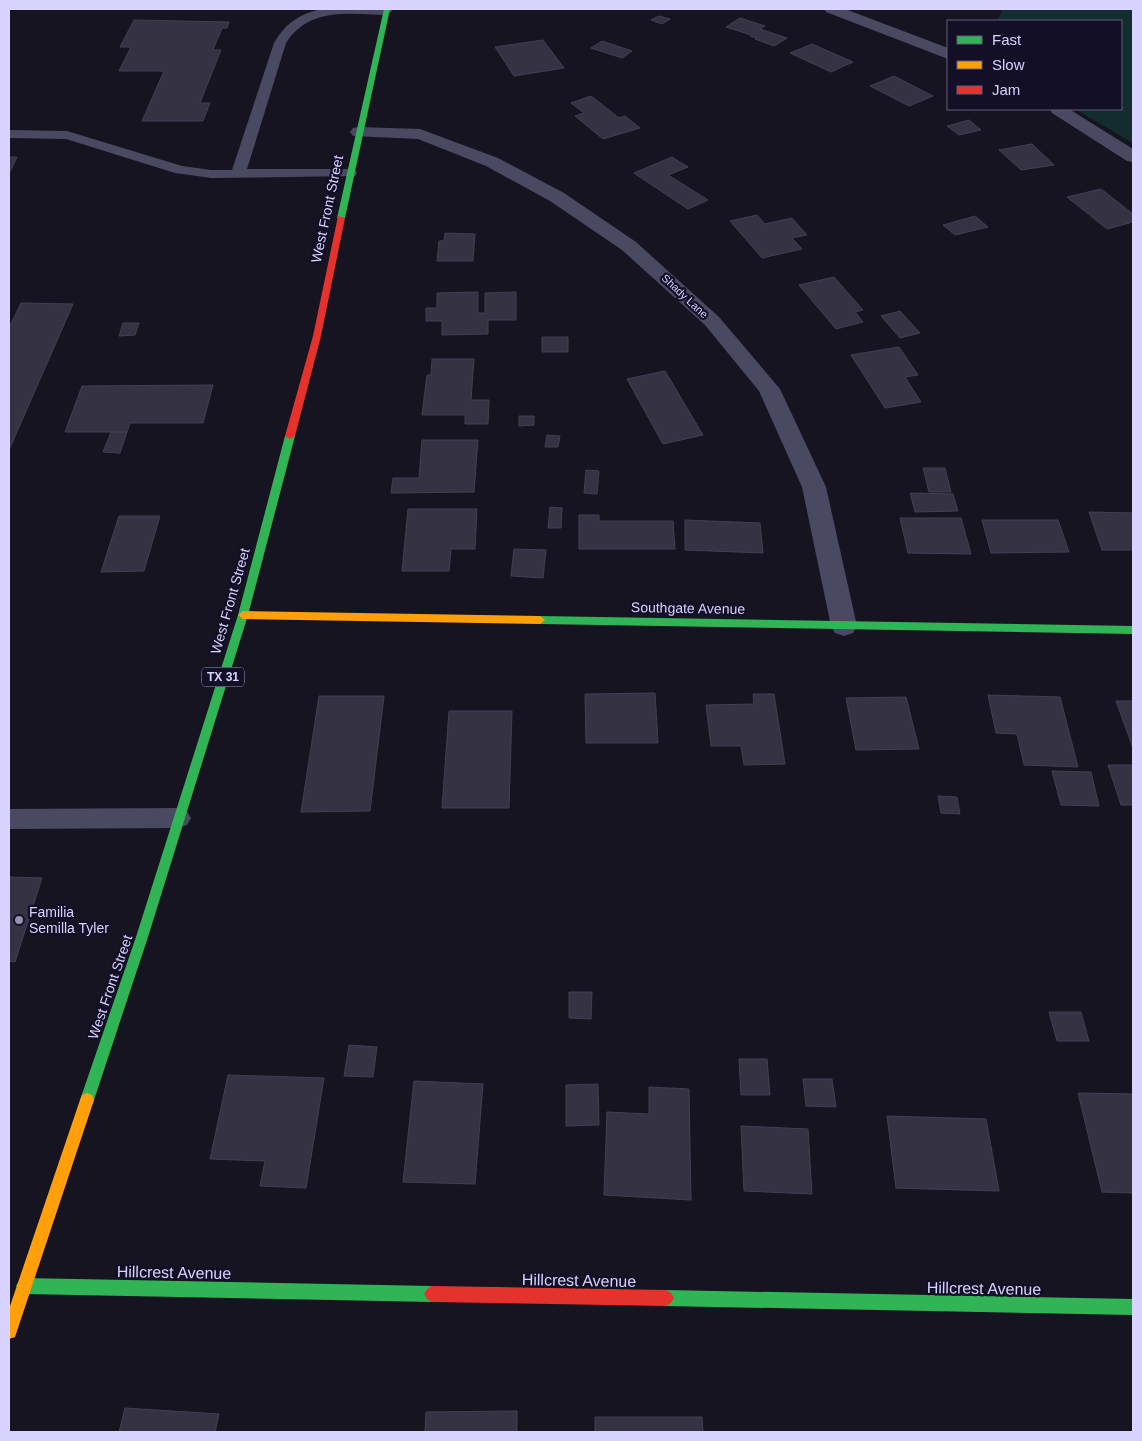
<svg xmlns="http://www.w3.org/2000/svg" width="1142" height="1441" viewBox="0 0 1142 1441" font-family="Helvetica,sans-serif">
  <rect width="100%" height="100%" fill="#161421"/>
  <path fill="#132c2d" d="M1003 9H1133V143L1075 109H1121V21H997Z"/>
  <path fill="#343243" stroke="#433f54" d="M659 16 670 19 662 24 651 20Z
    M740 18 765 26 760 29 787 38 774 46 755 39 757 38 750 36 751 35 726 27Z
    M134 20 229 22 227 28H222L213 50H221L200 103H210L203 121H142L164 71H119L131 47H120Z
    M543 40 564 68 514 76 495 47Z
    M602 41 632 51 622 58 591 48Z
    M812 44 853 62 831 72 790 53Z
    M894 76 933 96 909 106 870 86Z
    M591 96 619 118 625 116 640 128 603 139 575 116 584 113 571 103Z
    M969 120 981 130 959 135 947 126Z
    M1032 144 1054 165 1021 170 999 150Z
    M9 157H17L9 174Z
    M672 157 688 167 668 175 708 200 688 209 634 173Z
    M1101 189 1133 214V222L1107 229 1067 197Z
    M757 215 765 224 792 218 807 235 792 238 802 249 762 258 730 221Z
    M975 216 988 227 955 235 943 225Z
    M445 233 475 234 473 261H437L439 241H444Z
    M834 277 863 310 855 312 863 322 836 329 799 285Z
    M478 292V313H485V293L516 292V320H488V334L442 335V321H426V308H437V293Z
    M21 303 73 304 9 450V328Z
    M900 311 920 333 900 338 881 316Z
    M123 323H139L135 335 119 336Z
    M542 337H568V352H542Z
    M899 347 918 375 905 377 921 402 885 408 851 355Z
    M432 359H474L471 400H489L488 424H465V415H422L427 375H431Z
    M665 371 703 435 663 444 627 379Z
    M213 385 203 423H130L127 432H65L82 386Z
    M519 416H534V425L519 426Z
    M111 432H127L120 453 103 452Z
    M547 435 560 436 558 447H545Z
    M422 440H478L474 492 391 493 393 478H419Z
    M923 468H945L951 492H929Z
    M586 470 599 471 597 494 584 493Z
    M910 493 953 494 958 511 915 512Z
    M550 507 562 508 561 528H548Z
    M408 509H477L475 549H451L449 571H402Z
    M1089 512 1133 513V550H1102Z
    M579 515H599V521H673L675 549H579Z
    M119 516H160L144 571 101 572Z
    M900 518H961L971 554 908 553Z
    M685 520 760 523 763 553 685 550Z
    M982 520H1058L1069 552 991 553Z
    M514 549 546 550 543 578 511 576Z
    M655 693 658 743H586L585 694Z
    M753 694H774L785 764 744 765 741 746H711L706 705 754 704Z
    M988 695 1060 697 1078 767 1024 765 1017 734 996 733Z
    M319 696H384L370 811 301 812Z
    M906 697 919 749 856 750 846 698Z
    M1116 701H1133V748Z
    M449 711H512L509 808H442Z
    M1108 765H1132L1133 805H1121Z
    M1052 771 1091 772 1099 806 1061 805Z
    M938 796 957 797 960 814 941 813Z
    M9 877 42 878 15 962 9 961Z
    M569 992H592L591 1019 569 1018Z
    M1049 1012H1081L1089 1041H1057Z
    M349 1045 377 1047 373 1077 344 1076Z
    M739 1059H767L770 1095H741Z
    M228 1075 324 1078 306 1188 260 1186 265 1161 210 1159Z
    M803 1079H832L836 1107 806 1106Z
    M414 1081 483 1084 475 1184 403 1182Z
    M598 1084 599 1125 566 1126V1085Z
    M649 1087 689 1089 691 1200 604 1195 607 1112 649 1114Z
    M1078 1093 1133 1094V1193L1102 1192Z
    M887 1116 986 1119 999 1191 896 1188Z
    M741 1126 808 1129 812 1194 744 1191Z
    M125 1408 219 1414 215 1432H119Z
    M517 1411V1432H425L426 1412Z
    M595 1417H702L703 1432H595Z"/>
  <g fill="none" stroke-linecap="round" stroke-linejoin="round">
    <path fill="#4a4962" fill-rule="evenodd" d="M322 9H391L392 11 386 15C349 14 309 7 286 43L247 169H350L355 170 357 173 355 176 211 178 175 173 66 139 9 138V130L67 131 182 166 211 170H232L274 43C286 23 299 14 322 9Z
      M179 808 187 811 191 818 187 825 179 828 9 829V809Z"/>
    <path fill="#4a4962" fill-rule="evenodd" d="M824 9H845L948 48V59L826 12Z
      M1050 109H1069L1133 149V162L1127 161 1052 113Z
      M359 127 420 129 498 158 564 193 636 242 719 317 780 389 826 487 857 626 853 633 844 636 835 633 831 626 802 487 759 391 705 325 622 250 550 201 486 166 418 139 353 136 350 132 353 128Z"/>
    <path fill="#30b455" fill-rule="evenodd" d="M384 9H390L345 218 341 220 337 218Z
      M290 433 295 436 248 615 148 937 94 1100 92 1105 87 1107 82 1105 80 1100 136 937 238 615 285 436Z
      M540 616 1133 626V634L540 624 535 620Z
      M24 1278 432 1286 437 1289 440 1294 437 1299 432 1302 24 1294 19 1291 16 1286 19 1281Z
      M666 1290 1133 1299V1315L666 1306 661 1303 658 1298 661 1293Z"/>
    <path fill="#ff9f0a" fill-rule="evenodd" d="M243 611 540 616 545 620 540 624 243 619 238 615Z
      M87 1093 92 1095 94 1100 15 1337 9 1339V1309L80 1100 82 1095Z"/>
    <path fill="#e5322d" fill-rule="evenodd" d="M338 216 345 218 321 336 295 436 290 439 285 436 313 336Z
      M432 1286 666 1290 671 1293 674 1298 671 1303 666 1306 432 1302 427 1299 424 1294 427 1289Z"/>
  </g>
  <circle fill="#9591b1" stroke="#130f26" stroke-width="2" cx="19" cy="920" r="5"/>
  <g text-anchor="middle" stroke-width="4.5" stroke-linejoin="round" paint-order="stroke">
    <g font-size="11" fill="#d9d4ff" stroke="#130f26">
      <text transform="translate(685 296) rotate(43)" y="4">Shady Lane</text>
    </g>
    <rect fill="#130f26" stroke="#9e99be" stroke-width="1" x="202" y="667.5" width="42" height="19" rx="4"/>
    <g font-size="12" font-weight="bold" fill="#d9d4ff">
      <text x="223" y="681">TX 31</text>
    </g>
    <g font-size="14" fill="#d9d4ff" stroke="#130f26">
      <text transform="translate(327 209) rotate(-78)" y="5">West Front Street</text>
      <text transform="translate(230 601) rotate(-74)" y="5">West Front Street</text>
      <text transform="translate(688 608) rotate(1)" y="5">Southgate Avenue</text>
      <text transform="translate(110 987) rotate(-71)" y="5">West Front Street</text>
    </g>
    <g font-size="14" fill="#d9d4ff" stroke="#130f26" text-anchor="start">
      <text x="29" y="917">Familia<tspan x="29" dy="16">Semilla Tyler</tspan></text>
    </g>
    <g font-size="16" fill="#d9d4ff" stroke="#130f26">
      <text transform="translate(174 1272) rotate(1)" y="6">Hillcrest Avenue</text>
      <text transform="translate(579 1280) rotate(1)" y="6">Hillcrest Avenue</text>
      <text transform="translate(984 1288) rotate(1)" y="6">Hillcrest Avenue</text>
    </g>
  </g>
  <rect width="1142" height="1441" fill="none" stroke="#d9d4ff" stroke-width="20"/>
  <rect x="947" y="20" width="175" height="90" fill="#130f26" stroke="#625e7d"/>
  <rect x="957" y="36" width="25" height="8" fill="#30b455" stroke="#625e7d"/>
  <text x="992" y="45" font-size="15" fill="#d9d4ff">Fast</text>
  <rect x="957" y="61" width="25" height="8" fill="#ff9f0a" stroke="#625e7d"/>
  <text x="992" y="70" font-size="15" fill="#d9d4ff">Slow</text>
  <rect x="957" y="86" width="25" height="8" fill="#e5322d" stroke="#625e7d"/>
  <text x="992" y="95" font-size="15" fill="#d9d4ff">Jam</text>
</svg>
